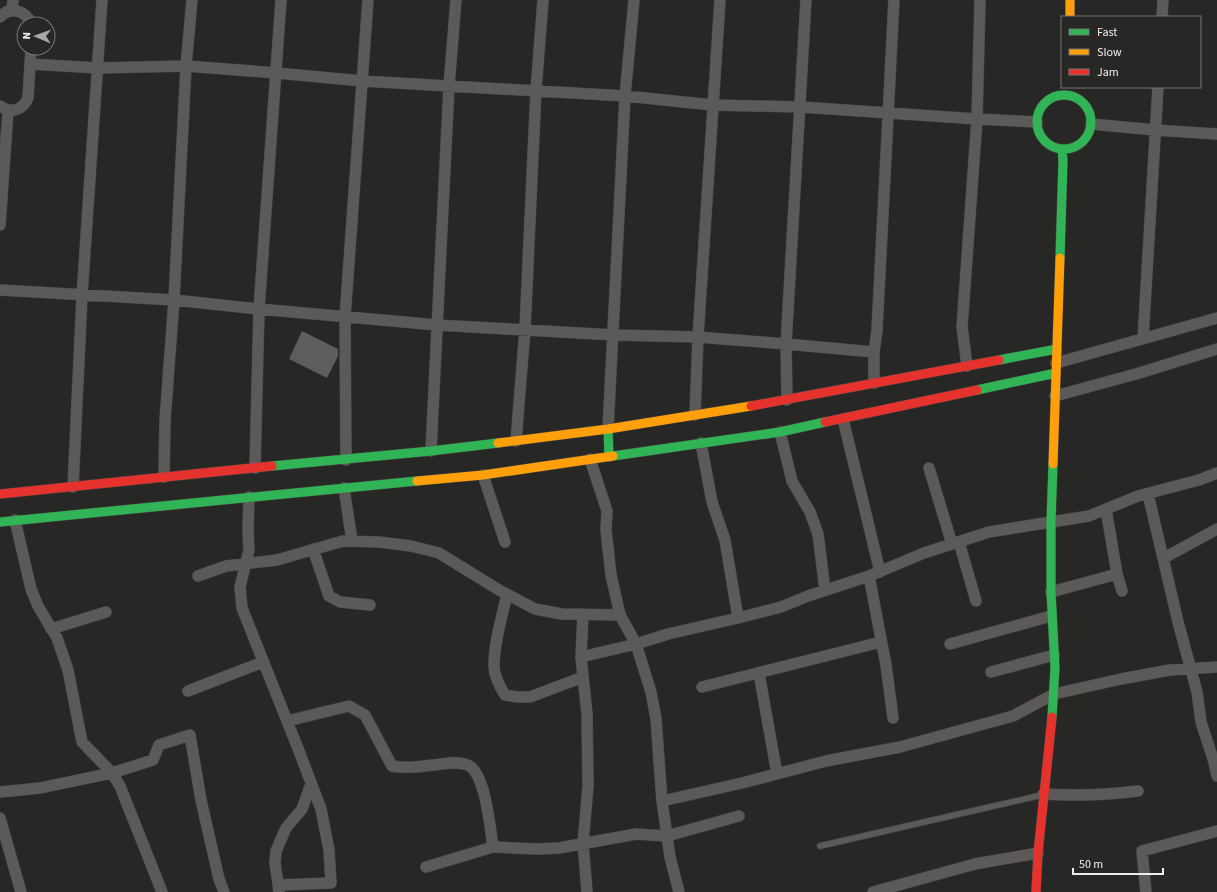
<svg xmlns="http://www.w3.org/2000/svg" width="1217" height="892" viewBox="0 0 1217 892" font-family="'Source Sans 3',sans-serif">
  <rect width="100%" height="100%" fill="#272726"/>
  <path fill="#5d5d5c" d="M302 331 338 349V356L327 378 289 359Z"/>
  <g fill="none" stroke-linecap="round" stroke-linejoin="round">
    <defs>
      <path id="lane" d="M820 846 1042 795"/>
      <path id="street" d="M12 10 13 0
        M0 17C10 6 26 10 31 24
        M1162 17 1163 0
        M30 64 98 68 186 66 277 73 362 81 625 96 713 105 801 107 977 119 1037 122
        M0 106C11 114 23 110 28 98L31 48
        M1091 124 1155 130 1217 134
        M0 225 8 111
        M0 290 174 300 259 309 437 325 614 335 698 337 786 344 874 352
        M1143 339 1158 87
        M1056 363 1217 318
        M967 366 962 327 977 119 980 0
        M874 383V352L877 330 894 0
        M1055 396 1136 374 1217 349
        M787 400 786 344 806 0
        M695 415 698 337 720 0
        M843 419 880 572
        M608 429 625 96 634 0
        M780 432 792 481 810 512 818 534 825 590
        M516 441 525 329 536 90 543 0
        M701 443 712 502 725 540 738 618
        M431 451 449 86 456 0
        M590 459 607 511 606 530 611 575 620 615
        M346 460 345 317 368 0
        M255 468 259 309 281 0
        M929 468 952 544
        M483 475 505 542
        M164 477 165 420 174 300 186 66 192 0
        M73 487 82 296 102 0
        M344 488 352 541
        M1148 494 1178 622 1197 692 1201 722 1214 762 1217 776
        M249 497 248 530 249 550 240 587 242 608 299 751 321 809 329 850 331 883 278 885
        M1106 509 1117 574 1122 591
        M15 520 31 589 38 606 57 638 68 670 82 742 112 773 120 786 162 892
        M959 542 976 601
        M313 549 329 596 340 602 370 605
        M1164 558 1217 529
        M198 576 226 566 277 560 343 541 379 542 411 546 439 553 499 590 535 609 562 614 620 615 636 644 668 634 738 618 781 607 808 596 869 576 924 553 989 532 1089 516 1138 496 1199 480 1217 473
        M869 576 886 665 893 718
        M1051 592 1117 574
        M507 594C502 617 494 642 494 666 494 675 500 687 505 695L518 697H530L583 677
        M583 614 581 657 587 714 588 786 583 843 587 892
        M51 629 106 612
        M950 644 1051 616
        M581 657 636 644 651 692 656 719 662 801 670 857 679 892
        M991 672 1054 655
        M759 673 777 774
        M702 687 881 642
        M188 691 263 662
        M287 721 349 706 365 715 392 766C408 769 424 766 441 764 450 763 463 761 471 767 486 780 490 827 493 847L538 849 559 848 636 834 667 836 739 816
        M0 792 40 788 112 773 153 760 159 745 190 735 201 800 219 879 224 892
        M1043 794C1075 796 1107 795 1138 791
        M662 801 742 783 826 761 900 747 1013 716 1054 694 1121 679 1170 670 1217 667
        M0 818 21 892
        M426 867 493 847
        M279 891 275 863 276 851 286 828 302 809 311 784
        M873 892 975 864 1038 853
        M1146 892 1142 851 1217 831"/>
      <path id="fast" d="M1037 122a27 27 0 1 1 54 0a27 27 0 1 1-54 0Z
        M1060 258 1063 160 1062 149
        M999 360 1057 349
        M977 390 1056 373
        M608 429 609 457
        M613 456 780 432 825 422
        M272 466 431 451 498 443
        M0 522 417 481
        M1052 717 1055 668 1051 592V522L1053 464"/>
      <path id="slow" d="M1070 0V17
        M498 443 608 429 751 406
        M1053 464 1060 258
        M417 481 483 475 613 456"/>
      <path id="jam" d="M751 406 999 360
        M825 422 977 390
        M0 494 272 466
        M1036 892 1038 853 1052 717"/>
    </defs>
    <use href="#lane" stroke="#444443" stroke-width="7"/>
    <use href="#street" stroke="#444443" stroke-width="12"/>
    <use href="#fast" stroke="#444443" stroke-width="10"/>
    <use href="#slow" stroke="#444443" stroke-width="10"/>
    <use href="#jam" stroke="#444443" stroke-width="10"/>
    <use href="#lane" stroke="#5b5a59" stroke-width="5.5"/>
    <use href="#street" stroke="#5b5a59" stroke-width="11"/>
    <use href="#fast" stroke="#30b455" stroke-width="9"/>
    <use href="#slow" stroke="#ff9f0a" stroke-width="9"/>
    <use href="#jam" stroke="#e5322d" stroke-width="9"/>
  </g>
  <rect x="1061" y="16" width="140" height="72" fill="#282725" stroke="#777775"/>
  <rect x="1069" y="29" width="20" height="6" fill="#30b455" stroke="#777775"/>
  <text x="1097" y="36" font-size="12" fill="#eeeeec">Fast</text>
  <rect x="1069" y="49" width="20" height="6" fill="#ff9f0a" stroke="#777775"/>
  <text x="1097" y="56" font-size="12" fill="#eeeeec">Slow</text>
  <rect x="1069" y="69" width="20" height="6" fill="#e5322d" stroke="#777775"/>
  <text x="1097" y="76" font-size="12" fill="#eeeeec">Jam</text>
  <g transform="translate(36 36) rotate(272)"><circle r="19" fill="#282725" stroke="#777775"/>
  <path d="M0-3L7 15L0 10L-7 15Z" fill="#a8a8a7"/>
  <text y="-6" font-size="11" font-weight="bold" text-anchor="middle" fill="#eeeeec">N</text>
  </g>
  <path d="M1073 868v6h90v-6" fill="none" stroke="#eeeeec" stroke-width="2"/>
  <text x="1079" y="868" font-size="12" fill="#eeeeec" stroke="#282725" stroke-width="3" paint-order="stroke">50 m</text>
</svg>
